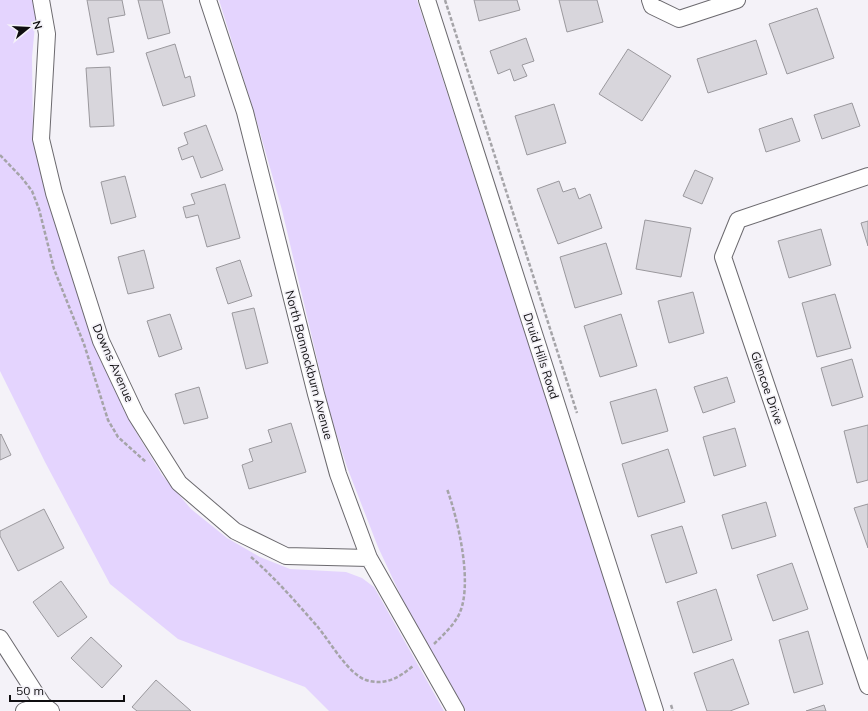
<svg xmlns="http://www.w3.org/2000/svg" width="868" height="711" viewBox="0 0 868 711" font-family="Mulish,sans-serif">
  <rect width="100%" height="100%" fill="#f4f2f8"/>
  <path fill="#e4d4fe" d="M0 0H35L36 15 32 57 33 136 48 197 100 359 136 432 162 475 191 509 227 538 260 557 290 569 346 572 362 578 374 587 444 711H329L305 687 178 639 110 584 45 462 0 371Z
    M219 0H417L648 711H466L406 607 378 547 347 467 330 414 282 210 257 122Z"/>
  <path fill="#d8d6dc" stroke="#9a989d" d="M87 0H122L125 15 108 18 114 52 97 55Z
    M138 0H162L170 33 148 39Z
    M474 0H517L520 10 479 21Z
    M559 0H597L603 22 567 32Z
    M817 8 834 58 787 74 769 24Z
    M526 38 534 61 522 65 527 76 514 81 510 69 498 74 490 51Z
    M756 40 767 74 708 93 697 59Z
    M175 44 185 78 190 76 195 96 163 106 146 53Z
    M628 49 671 76 642 121 599 94Z
    M110 67 114 126 90 127 86 68Z
    M852 103 860 126 822 139 814 115Z
    M554 104 566 143 527 155 515 116Z
    M792 118 800 141 766 152 759 129Z
    M206 125 223 170 201 178 193 156 182 160 178 148 188 144 184 133Z
    M695 170 713 178 702 204 683 196Z
    M125 176 136 217 111 224 101 182Z
    M559 181 563 192 575 188 579 199 590 194 602 228 558 244 537 189Z
    M225 184 240 238 207 247 198 215 186 218 183 207 195 204 191 194Z
    M645 220 691 228 681 277 636 269Z
    M868 221V246L861 223Z
    M821 229 831 265 789 278 778 241Z
    M606 243 622 294 575 308 560 257Z
    M144 250 154 288 128 294 118 257Z
    M240 260 252 296 228 304 216 268Z
    M693 292 704 333 669 343 658 301Z
    M835 294 851 348 817 357 802 303Z
    M254 308 268 363 246 369 232 313Z
    M170 314 182 349 159 357 147 321Z
    M621 314 637 366 600 377 584 326Z
    M852 359 863 397 832 406 821 368Z
    M727 377 735 402 703 413 694 387Z
    M199 387 208 418 184 424 175 394Z
    M656 389 668 431 622 444 610 402Z
    M291 423 306 472 249 489 242 465 253 461 249 449 272 442 268 430Z
    M868 425V480L857 483 844 431Z
    M735 428 746 466 714 476 703 437Z
    M1 434 11 455 0 460V435Z
    M668 449 685 502 638 517 622 464Z
    M766 502 776 536 732 549 722 515Z
    M868 504V548L854 508Z
    M44 509 64 548 18 571 0 536V531Z
    M682 526 697 573 666 583 651 535Z
    M792 563 808 609 773 621 757 575Z
    M61 581 87 617 58 637 33 602Z
    M716 589 732 640 693 653 677 602Z
    M808 631 823 684 794 693 779 640Z
    M91 637 122 666 102 688 71 658Z
    M733 659 749 704 730 711H707L694 673Z
    M156 680 191 711H137L132 707Z
    M824 705 826 711H806Z"/>
  <g fill="none" stroke-linecap="round" stroke-linejoin="round">
    <defs>
      <path id="minor" d="M41 0 47 34 41 139 54 193 101 341 136 415 179 483 235 531 286 556 369 558
        M208 0 245 112 316 394 338 474 369 558 456 711
        M427 0 655 711
        M650 0 652 6 679 19 737 0
        M868 176 738 220 723 257 868 686
        M0 638 43 705 51 711
        M24 711 43 705"/>
    </defs>
    <use href="#minor" stroke="#6b696e" stroke-width="18"/>
    <path stroke="#a5a4a8" stroke-width="2.5" stroke-dasharray="4 2" stroke-linecap="butt" d="M445 0 577 413
      M0 155 22 178 32 191 39 209 54 269 84 344 108 420 118 437 146 462
      M251 557C275 578 296 602 317 626 329 640 348 674 366 680 384 686 399 678 413 666
      M434 644C442 636 451 628 457 618 475 590 458 519 447 489
      M671 705 673 711"/>
    <use href="#minor" stroke="#fff" stroke-width="16"/>
  </g>
  <g text-anchor="middle" stroke-width="3.5" stroke-linejoin="round" paint-order="stroke">
    <g font-size="12" fill="#0f0e10" stroke="#f4f2f8">
      <text transform="translate(541 356) rotate(72)" y="4">Druid Hills Road</text>
      <text transform="translate(113 363) rotate(66)" y="4">Downs Avenue</text>
      <text transform="translate(309 365) rotate(75)" y="4">North Bannockburn Avenue</text>
      <text transform="translate(767 388) rotate(71)" y="4">Glencoe Drive</text>
    </g>
  </g>
  <g transform="translate(28 28) rotate(72)" stroke="#f4f2f8" stroke-width="3" paint-order="stroke">
  <path d="M0-3L7 15L0 10L-7 15Z" fill="#0f0e10"/>
  <text y="-6" font-size="11" font-weight="bold" text-anchor="middle" fill="#0f0e10">N</text>
  </g>
  <path d="M10 695v6h114v-6" fill="none" stroke="#0f0e10" stroke-width="2"/>
  <text x="16" y="695" font-size="12" fill="#0f0e10" stroke="#f4f2f8" stroke-width="3" paint-order="stroke">50 m</text>
</svg>
